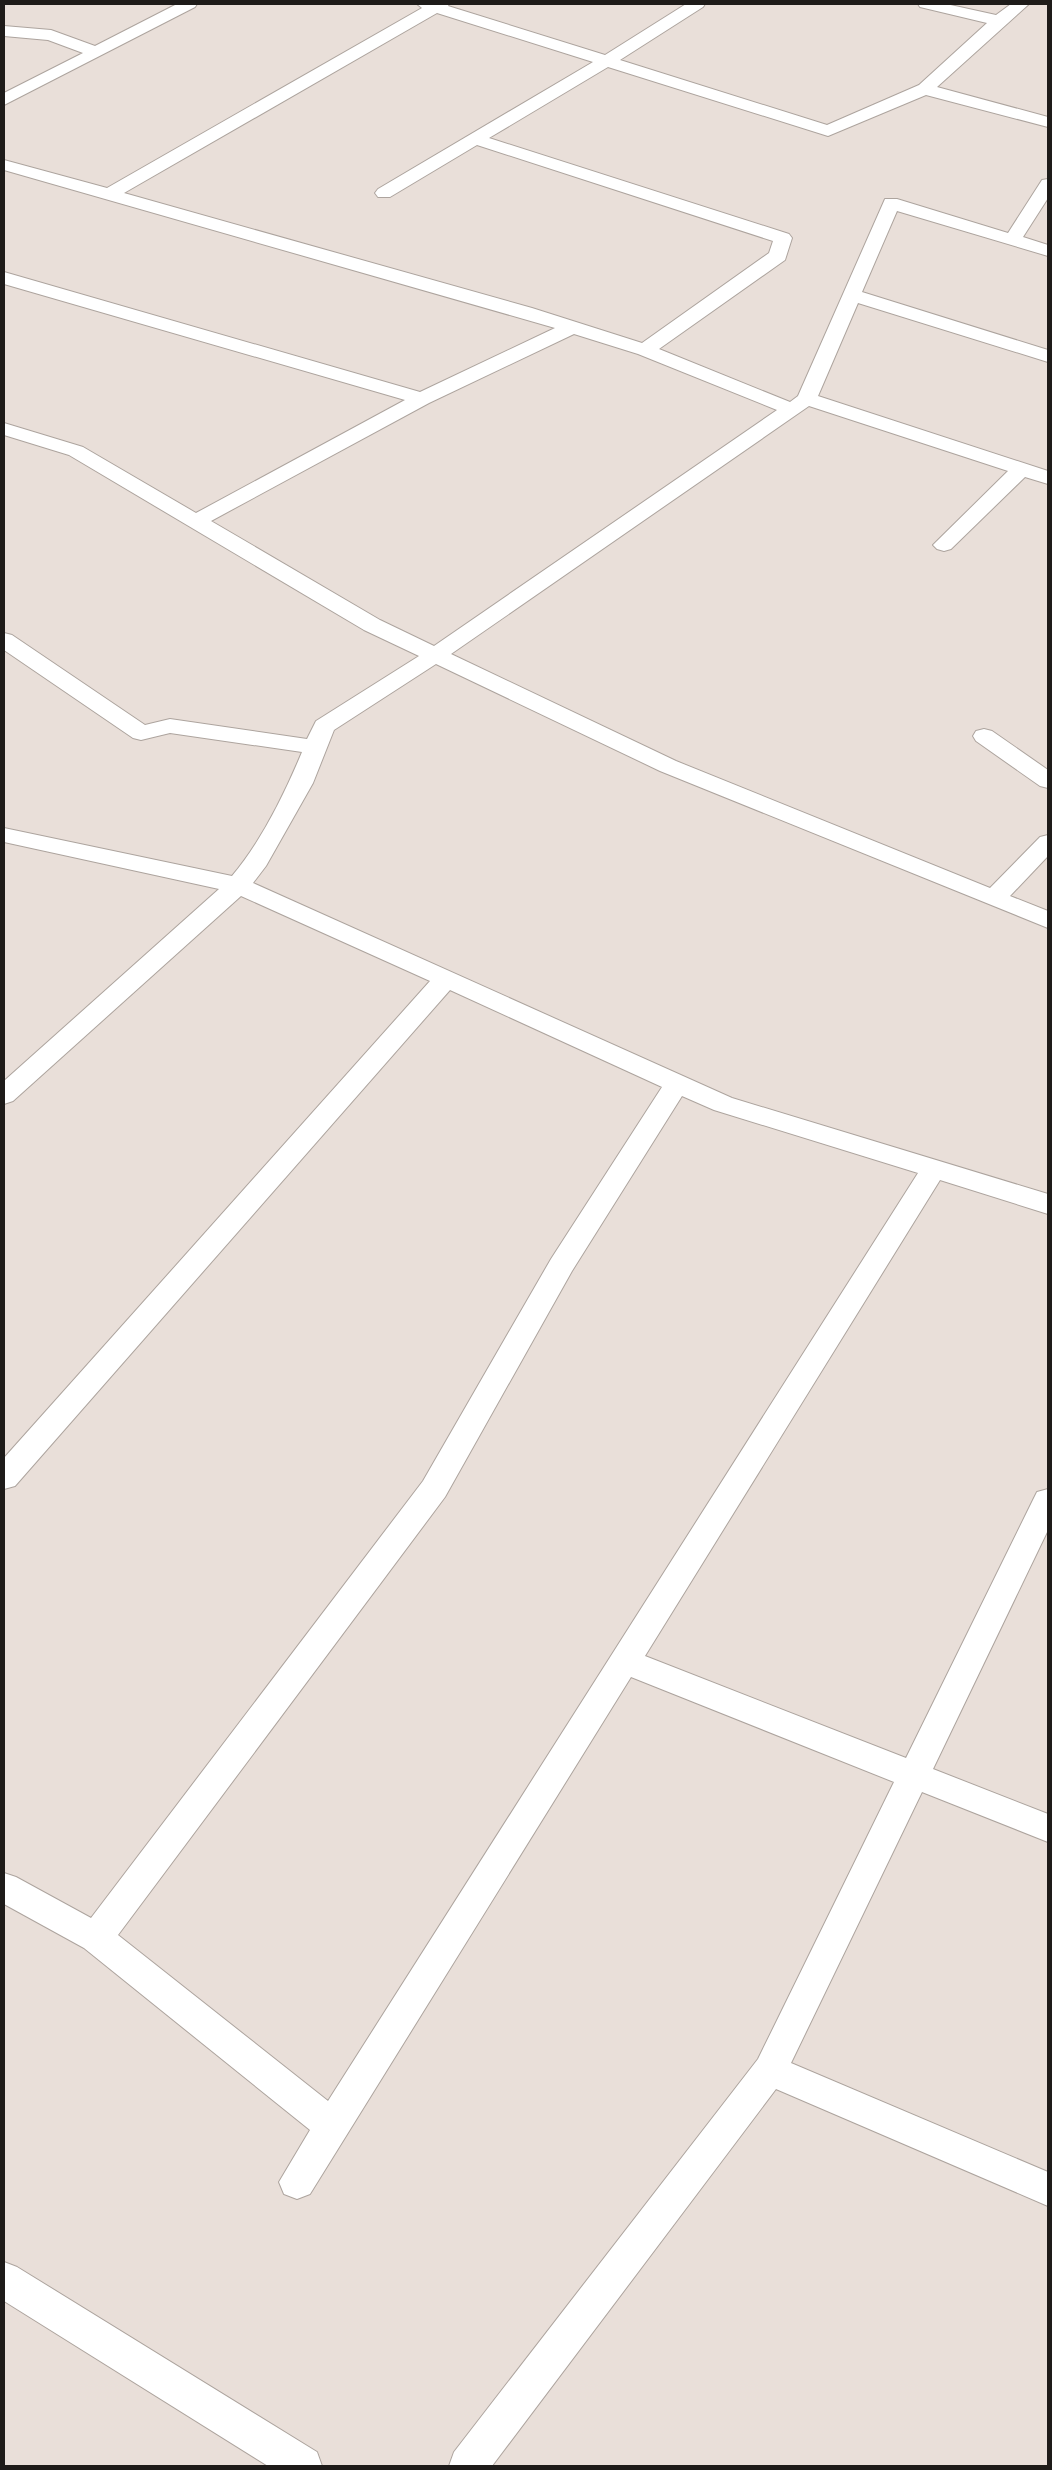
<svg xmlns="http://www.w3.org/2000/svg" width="1052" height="2470" viewBox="0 0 1052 2470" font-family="'PT Serif',serif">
  <rect width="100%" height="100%" fill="#e9dfd9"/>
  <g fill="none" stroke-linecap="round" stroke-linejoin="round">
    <defs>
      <path id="minor" d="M177 4H197L195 7 4 105V93L83 53 48 40 4 36V26L51 30 95 46Z
        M417 4H449L448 6 605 55 686 4H705L703 7 620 60 827 125 919 85 987 23 920 7 918 4H946L996 15 1011 4H1029L937 87 1048 117V127L926 95 828 136 608 67 489 138 789 234 792 238 785 260 659 349 790 402 798 396 885 199H897L1008 233 1042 180 1048 179V198L1023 237 1048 245V256L897 211 862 292 1048 350V362L858 303 818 396 1048 471V484L1025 477 951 549 944 551 937 549 933 545 937 541 1008 471 809 406 451 654 676 761 990 888 1040 837 1048 835V856L1010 896 1048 911V928L660 771 436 664 334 730 313 783 266 866 253 883 732 1098 1048 1194V1214L940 1180 645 1656 906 1758 1033 1500 1037 1492 1048 1489V1530L933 1769 1048 1814V1842L922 1792 791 2063 1048 2172V2206L776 2089 492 2466H449L454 2452 758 2059 894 1782 631 1677 310 2194 297 2199 284 2194 279 2182 310 2130 84 1948 4 1904V1873L16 1877 91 1918 423 1481 551 1259 662 1087 450 990 15 1486 4 1489V1458L430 981 241 896 13 1101 4 1104V1081L219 889 4 842V828L232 876C261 842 285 793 302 752L170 733 141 740 133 738 4 650V633L12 635 145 725 170 719 307 739 316 721 419 656 364 630 69 455 4 435V423L83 447 196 513 405 400 4 284V272L420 392 555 328 4 170V160L107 188 422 8ZM437 13 593 62 378 189 375 193 378 197H390L477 145 773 241 769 253 642 343 532 308 124 193ZM574 334 638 354 777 410 434 646 380 620 211 521 429 403ZM682 1096 714 1110 918 1173 328 2101 118 1935 445 1497 572 1271Z
        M984 729 992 731 1048 770V788L1040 786 976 741 973 736 976 731Z
        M4 2262 17 2267 317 2452 322 2466H268L4 2301Z"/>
    </defs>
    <use href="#minor" stroke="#ada49e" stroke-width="2"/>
    <use href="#minor" fill="#fff" fill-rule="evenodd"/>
  </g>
  <rect width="1052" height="2470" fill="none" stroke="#1e1b19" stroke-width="10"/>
</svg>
